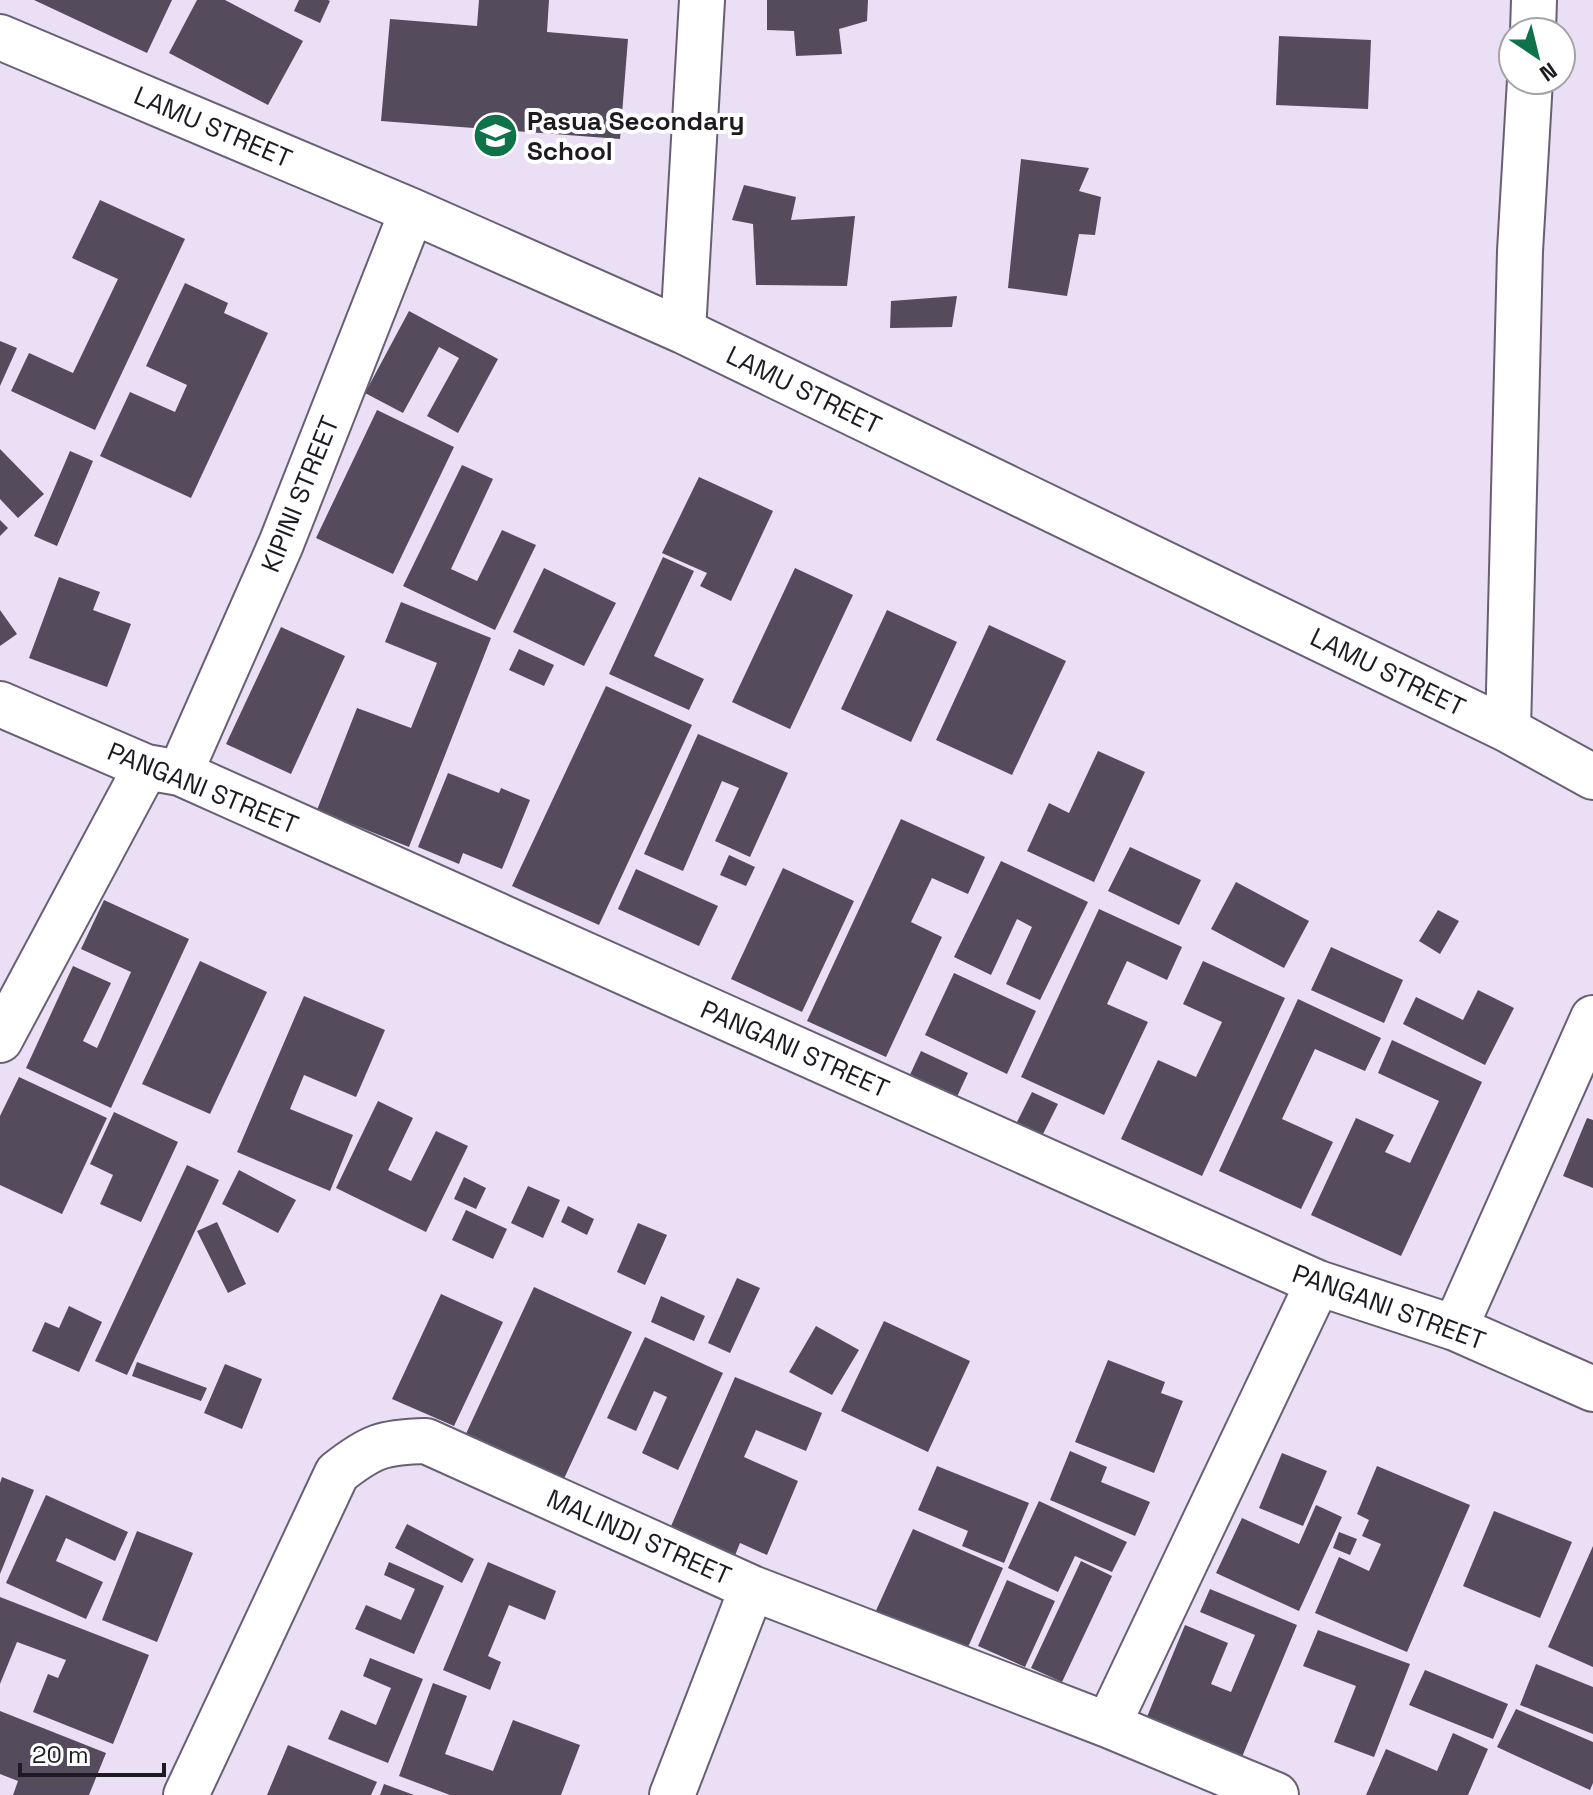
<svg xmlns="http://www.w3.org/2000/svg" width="1593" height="1795" viewBox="0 0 1593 1795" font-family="'Space Grotesk',sans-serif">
  <rect width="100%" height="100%" fill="#ebdff6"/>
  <path fill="#544b5d" d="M34 0H172L147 53Z
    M197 0H225L303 41 268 105 169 53Z
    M299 0H328L330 1 320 23 294 11Z
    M479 0H549L547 32 628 39 620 139 381 121 390 19 477 26Z
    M767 0H868L867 21 839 29 842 54 796 56 794 31 767 30Z
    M1279 36 1371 40 1368 109 1276 105Z
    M1021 159 1089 168 1079 191 1101 197 1095 235 1079 234 1067 296 1008 288Z
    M744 185 796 197 791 220 855 216 847 286 756 285 753 224 732 220Z
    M100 200 185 239 95 430 11 391 29 353 73 373 118 279 72 258Z
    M185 283 228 303 224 313 268 333 191 498 100 456 130 392 175 412 187 385 146 366Z
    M957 296 952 327 890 328 891 301Z
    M409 311 498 359 458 433 427 416 459 358 439 347 403 413 365 393Z
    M0 341 17 348 0 386Z
    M377 410 454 447 393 574 316 538Z
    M0 449 44 494 18 518 0 499Z
    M70 451 93 461 57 546 34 536Z
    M462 465 493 479 451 569 477 581 502 530 536 545 495 630 403 586Z
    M699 477 773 511 731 601 700 586 707 573 662 553Z
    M0 520 8 528 0 536Z
    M663 557 694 571 654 656 704 679 689 710 609 674Z
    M544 568 616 603 584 666 513 632Z
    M795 568 853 595 790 729 732 702Z
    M59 577 100 592 93 610 131 624 107 687 29 658Z
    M401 602 491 638 409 847 317 810 357 708 411 728 437 663 385 642Z
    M0 610 17 634 0 646Z
    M887 610 957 642 911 742 841 709Z
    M989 625 1066 661 1012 775 936 740Z
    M281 627 345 656 291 774 226 744Z
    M519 649 554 665 544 686 509 670Z
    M606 686 692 725 599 925 512 886Z
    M698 734 788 773 750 857 715 841 739 788 722 781 683 871 644 854Z
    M1098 751 1145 772 1094 882 1027 851 1049 803 1069 813Z
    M448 773 499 793 501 788 530 800 502 869 463 853 459 864 418 847Z
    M901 819 985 857 968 894 932 878 911 922 942 937 886 1057 807 1021Z
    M1130 847 1201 880 1179 925 1108 891Z
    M729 855 755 867 746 886 720 875Z
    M1001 861 1088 902 1040 1000 1006 984 1032 927 1017 919 991 975 954 957Z
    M783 868 854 901 802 1012 731 979Z
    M636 869 718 906 699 946 618 909Z
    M1236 882 1309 921 1284 968 1211 929Z
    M104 900 189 939 111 1108 26 1068 73 966 111 983 83 1041 97 1048 131 972 81 949Z
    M1099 909 1182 947 1167 980 1127 961 1107 1004 1148 1022 1104 1115 1021 1077Z
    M1438 910 1459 921 1440 954 1419 941Z
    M1331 947 1403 980 1384 1023 1311 990Z
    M200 961 267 992 210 1114 142 1084Z
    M1203 961 1285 998 1202 1176 1121 1139 1158 1060 1196 1077 1222 1022 1183 1004Z
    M954 973 1036 1011 1007 1074 925 1035Z
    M1478 990 1514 1008 1485 1065 1403 1024 1416 997 1463 1020Z
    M304 996 385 1030 356 1097 304 1075 290 1109 353 1135 330 1191 237 1152Z
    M1298 999 1381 1038 1365 1071 1315 1049 1282 1119 1333 1142 1301 1209 1219 1171Z
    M1392 1040 1482 1082 1401 1256 1311 1215 1356 1118 1394 1135 1385 1152 1410 1163 1439 1101 1378 1073Z
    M921 1051 968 1073 955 1101 908 1079Z
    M19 1077 107 1118 62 1214 0 1185V1116Z
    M1032 1092 1058 1104 1040 1140 1014 1128Z
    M378 1101 413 1118 388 1170 411 1181 436 1131 468 1146 426 1232 336 1188Z
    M114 1112 178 1142 141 1222 100 1204 113 1175 90 1164Z
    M1587 1118 1593 1120V1188L1563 1176Z
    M187 1165 219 1180 127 1375 95 1361Z
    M239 1170 296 1200 278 1233 222 1204Z
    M464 1177 486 1188 476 1209 454 1199Z
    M528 1186 560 1200 543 1238 511 1223Z
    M568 1206 594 1219 587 1235 561 1222Z
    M466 1210 507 1229 493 1259 452 1240Z
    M217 1222 246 1284 228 1293 197 1231Z
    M638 1223 667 1235 645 1285 617 1272Z
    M737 1278 760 1288 730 1353 708 1343Z
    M534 1287 632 1332 562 1483 464 1438Z
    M441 1294 503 1322 454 1426 392 1399Z
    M661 1296 705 1316 694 1341 651 1322Z
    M69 1306 102 1322 79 1372 32 1351 45 1322 59 1328Z
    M884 1321 970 1361 928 1452 841 1411Z
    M816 1326 859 1350 832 1395 789 1372Z
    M645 1337 723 1373 678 1470 642 1453 667 1397 654 1391 636 1431 607 1418Z
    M1108 1360 1165 1382 1161 1393 1183 1401 1154 1473 1075 1442Z
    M137 1362 207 1388 201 1401 132 1376Z
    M225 1364 262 1379 242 1429 204 1413Z
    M735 1377 822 1413 806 1451 756 1430 744 1457 798 1481 767 1555 740 1543 734 1558 669 1531Z
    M1070 1451 1107 1467 1101 1482 1150 1502 1135 1536 1050 1500Z
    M1282 1453 1327 1471 1303 1526 1259 1508Z
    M937 1466 1029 1503 1004 1563 962 1546 968 1531 918 1510Z
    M1377 1466 1470 1505 1407 1652 1315 1613 1339 1557 1369 1571 1381 1544 1362 1536 1369 1520 1357 1514Z
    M2 1477 34 1490 0 1574V1483Z
    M46 1495 128 1532 115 1561 66 1538 56 1561 103 1582 86 1619 6 1583Z
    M1039 1501 1127 1542 1112 1572 1075 1556 1058 1592 1008 1568Z
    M1316 1505 1342 1517 1299 1611 1216 1573 1242 1518 1299 1544Z
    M1494 1511 1572 1542 1540 1618 1463 1586Z
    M407 1524 474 1559 462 1583 395 1548Z
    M913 1529 1003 1568 965 1654 874 1615Z
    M137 1531 193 1553 157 1642 102 1620Z
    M1339 1532 1357 1539 1350 1555 1333 1548Z
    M1593 1546V1667L1548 1647Z
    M1081 1561 1112 1576 1062 1682 1031 1668Z
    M389 1562 444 1586 414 1654 355 1629 366 1605 401 1620 415 1589 384 1575Z
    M488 1562 556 1591 545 1620 509 1605 488 1656 501 1662 490 1690 443 1670Z
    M1007 1580 1055 1601 1025 1667 978 1646Z
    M1210 1589 1297 1625 1239 1764 1144 1724 1185 1625 1228 1643 1211 1684 1231 1692 1255 1635 1200 1612Z
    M0 1597 149 1655 113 1744 33 1712 48 1674 58 1678 66 1660 17 1642 0 1684Z
    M1318 1630 1410 1664 1374 1757 1334 1742 1356 1686 1303 1666Z
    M370 1658 423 1679 388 1763 328 1739 341 1710 376 1725 391 1688 363 1676Z
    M1536 1664 1593 1687V1734L1520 1705Z
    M1425 1670 1508 1704 1493 1739 1409 1705Z
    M433 1683 467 1696 445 1754 493 1771 513 1720 580 1745 561 1795H450L399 1776Z
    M1516 1709 1593 1742V1783L1590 1790 1497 1747Z
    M0 1711 106 1753 89 1795H13L18 1781 0 1774Z
    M1453 1733 1488 1749 1468 1795H1366L1386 1749 1437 1771Z
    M288 1745 377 1782 371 1795H267Z
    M384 1784 414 1795H380Z"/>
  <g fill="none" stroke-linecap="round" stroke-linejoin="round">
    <defs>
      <path id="street" d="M1533 32 1534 0
        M0 37 412 211 683 331 1508 730 1593 777
        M683 331 702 0
        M0 704 146 767 180 773 1318 1283 1455 1328 1593 1389
        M1508 730 1520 251 1530 80
        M180 773 281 544 412 211
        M0 1040 146 767
        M1455 1328 1593 1018
        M1108 1725 1318 1283
        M186 1795 337 1473C371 1446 383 1442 426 1441L752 1588 1108 1725 1276 1795
        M672 1795 752 1588"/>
    </defs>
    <use href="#street" stroke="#695f73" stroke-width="48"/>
    <use href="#street" stroke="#fff" stroke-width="44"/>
  </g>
  <defs>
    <symbol id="school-disc" viewBox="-11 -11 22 22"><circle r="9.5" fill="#0f734a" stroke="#fff"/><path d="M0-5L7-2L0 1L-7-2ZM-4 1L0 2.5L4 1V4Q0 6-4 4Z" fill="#fff"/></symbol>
  </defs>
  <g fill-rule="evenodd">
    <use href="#school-disc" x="470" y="110" width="51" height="51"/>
  </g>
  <g text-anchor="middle" stroke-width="8" stroke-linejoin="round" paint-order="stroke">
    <g font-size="26" font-weight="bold" fill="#1e1a22" stroke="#fff" text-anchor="start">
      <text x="527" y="130">Pasua Secondary<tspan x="527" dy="30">School</tspan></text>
    </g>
    <g font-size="26" fill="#1e1a22" stroke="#fff">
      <text transform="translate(213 127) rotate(23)" y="9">LAMU STREET</text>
      <text transform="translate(804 390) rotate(26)" y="9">LAMU STREET</text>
      <text transform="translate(300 494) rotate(-68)" y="9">KIPINI STREET</text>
      <text transform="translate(1388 672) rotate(26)" y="9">LAMU STREET</text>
      <text transform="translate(203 788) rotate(22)" y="9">PANGANI STREET</text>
      <text transform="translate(795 1049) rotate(24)" y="9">PANGANI STREET</text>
      <text transform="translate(1389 1307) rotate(20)" y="9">PANGANI STREET</text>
      <text transform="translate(639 1537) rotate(24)" y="9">MALINDI STREET</text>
    </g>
  </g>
  <g transform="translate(1537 56) rotate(145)"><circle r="38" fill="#ffffff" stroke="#a5a3a7" stroke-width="2"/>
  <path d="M0-6L14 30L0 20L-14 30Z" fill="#0f734a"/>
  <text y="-12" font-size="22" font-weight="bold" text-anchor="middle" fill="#1e1a22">N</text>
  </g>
  <path d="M20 1763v12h144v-12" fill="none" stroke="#1e1a22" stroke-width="4"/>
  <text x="32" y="1763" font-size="24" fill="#1e1a22" stroke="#ffffff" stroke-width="6" paint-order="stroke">20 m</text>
</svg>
